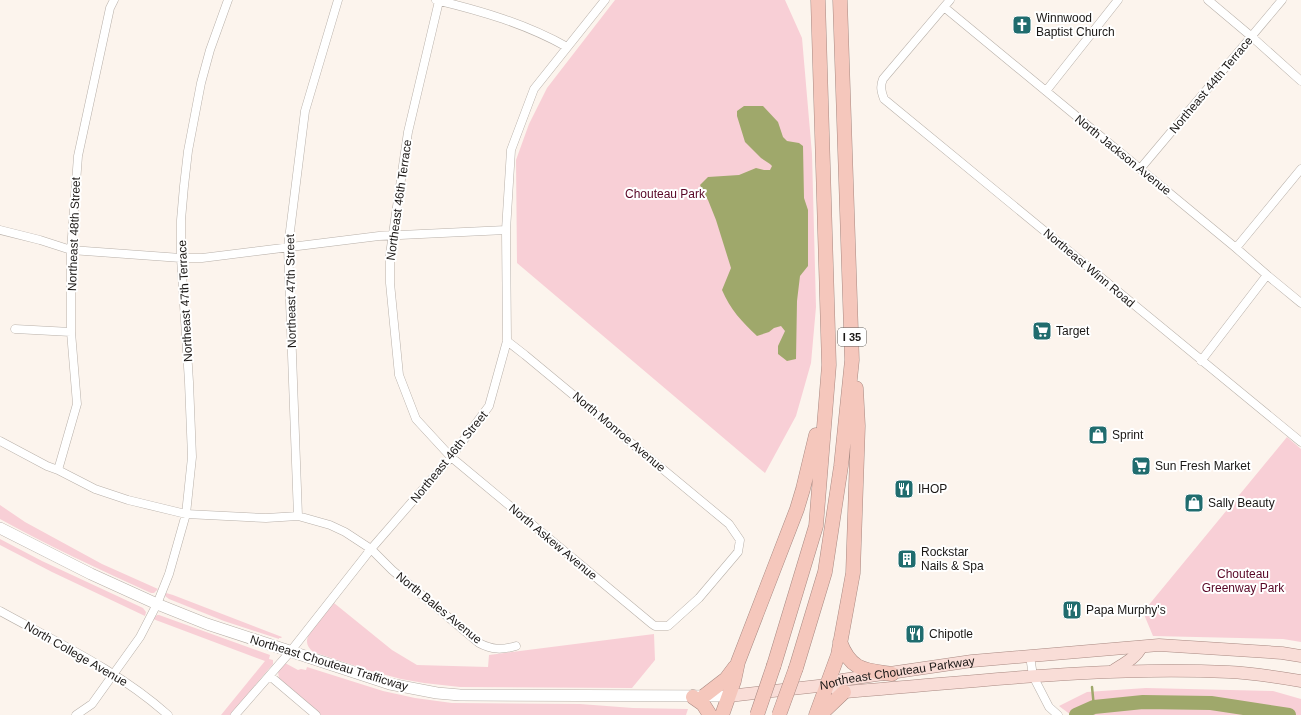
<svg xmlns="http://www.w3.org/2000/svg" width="1301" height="715" viewBox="0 0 1301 715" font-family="Arial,sans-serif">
  <rect width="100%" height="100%" fill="#fcf4ed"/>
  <path fill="#f8cfd6" d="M615 0H785L802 38 812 154 816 307 811 363 796 416 765 473 517 263 516 160 529 124 547 88Z
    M1287 437 1301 449V642L1283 639 1153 636 1143 612Z
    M0 505 25 522 102 564 158 589 154 593H151C100 570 49 546 0 519Z
    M0 539 42 561 143 608 146 612 145 616 52 572 0 545Z
    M166 593 173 595 282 637 281 638H279V639L224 621 169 599 165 596Z
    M334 603 392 650 417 665 488 667 489 655 654 634 655 660 632 688 460 687 424 683 401 679 371 671 313 652C310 649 307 646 307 641 307 632 328 611 334 603Z
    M157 615H159L270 655 269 659 273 660V664L230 715H221L265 661 153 619Z
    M285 663 298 670 301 669 306 670 307 667 383 691 415 698 452 703 580 704 633 708 688 709 686 715H321L279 679 278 671Z
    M1146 688 1273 691 1301 699V715H1094L1093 713 1089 715H1071L1059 706 1087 692Z"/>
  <path fill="#9fa86b" d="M744 106H763L778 122 783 137 787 141 799 143 803 146 804 198 808 210V266L800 276 797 301 796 359 787 361 778 354V346L785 331 781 326 774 328 769 332 757 336C742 322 730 309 722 290L731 268 716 220 708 200 700 185 708 177 739 175 756 168 764 170H770L772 166 770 164 761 158 745 142 737 116V111Z"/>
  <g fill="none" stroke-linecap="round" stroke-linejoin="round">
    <path stroke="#9fa86b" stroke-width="2.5" d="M1092 687 1094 707"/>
    <path stroke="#9fa86b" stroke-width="14" d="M1076 715 1094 707 1143 702 1211 703 1289 715"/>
    <defs>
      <path id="street" d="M436 0C482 11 526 24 567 47
        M950 0 883 79C880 86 881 91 884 99L1301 442
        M1208 0 1252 37 1301 81
        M439 1 408 132 390 254V283L399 375 416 419 451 457 652 624 655 626H668L699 598 738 552 740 540 729 524 525 355 507 341
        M944 7 1236 248 1267 275 1301 303
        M1046 91 1118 0
        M1140 169 1282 0
        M0 230 40 240 71 250 181 258H202L379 236 506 230
        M1236 248 1301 169
        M15 329 71 332
        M1201 361 1267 275
        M0 441 47 466 58 470 95 489 128 500 186 514 266 518 298 516 330 525 345 532 371 549 392 570 479 643C492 650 502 650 516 646
        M58 470 77 404 71 332V250L78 156 110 8 114 0
        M298 516 288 247 305 111 338 0
        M0 611C58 643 119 671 168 715
        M1030 656 1033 676 1049 707 1058 715
        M270 676 316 715
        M76 715 92 704 140 637 157 604 169 574 186 514 192 457 189 382 181 258V220L184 186 188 151 201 83 210 50 228 0
        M235 715 290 652 371 549 451 457 489 406 507 341 506 230 511 150 534 89 605 0"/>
      <path id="secondary" d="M0 528 91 574 157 604 207 624 390 684 437 693 460 695 729 696"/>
      <g id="primary">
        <path d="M1113 671C1123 664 1135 659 1141 647"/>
        <path d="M836 689 844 692C972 682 1100 666 1229 672 1253 673 1277 677 1301 681"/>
        <path id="s1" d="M729 696 827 685 842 680 972 661 1159 645 1282 653 1301 656"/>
      </g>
      <path id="highway" d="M840 642C851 671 865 670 892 674
        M774 665 816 526 829 365 818 0
        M796 668 825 572 841 466 852 360 840 0
        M704 696 726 679 735 667
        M693 697 703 704 710 715
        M722 715 734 681 738 662 797 509 803 489 816 435
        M816 715 838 655 853 573 858 426 856 388
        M820 715 844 692"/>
    </defs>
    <use href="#street" stroke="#b8b0a9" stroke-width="9"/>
    <use href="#secondary" stroke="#b8b0a9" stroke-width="12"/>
    <use href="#primary" stroke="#a88982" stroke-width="13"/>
    <use href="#highway" stroke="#a88982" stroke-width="15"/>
    <use href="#street" stroke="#fff" stroke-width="8"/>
    <use href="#secondary" stroke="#fff" stroke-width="11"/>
    <use href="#primary" stroke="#f9ddd7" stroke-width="12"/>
    <use href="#highway" stroke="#f5c7bc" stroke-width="14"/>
    <defs>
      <path id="highway-bridge" d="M757 715 774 665
        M779 715 796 668"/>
    </defs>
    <use href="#highway-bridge" stroke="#a88982" stroke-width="15" stroke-linecap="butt"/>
    <use href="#highway-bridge" stroke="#f5c7bc" stroke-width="14"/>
  </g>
  <defs>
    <symbol id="church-square" viewBox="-11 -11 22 22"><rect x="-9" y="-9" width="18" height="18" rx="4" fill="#206c6e" stroke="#fff"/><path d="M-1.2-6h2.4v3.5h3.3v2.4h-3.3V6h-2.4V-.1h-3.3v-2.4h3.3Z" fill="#fff"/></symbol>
    <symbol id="supermarket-square" viewBox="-11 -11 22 22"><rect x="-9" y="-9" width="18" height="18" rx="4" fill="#206c6e" stroke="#fff"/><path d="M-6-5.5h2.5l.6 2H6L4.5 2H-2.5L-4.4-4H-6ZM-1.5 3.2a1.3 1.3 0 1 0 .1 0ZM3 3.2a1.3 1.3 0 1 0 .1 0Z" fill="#fff"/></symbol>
    <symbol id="shop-square" viewBox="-11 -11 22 22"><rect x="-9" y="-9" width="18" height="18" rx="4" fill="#206c6e" stroke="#fff"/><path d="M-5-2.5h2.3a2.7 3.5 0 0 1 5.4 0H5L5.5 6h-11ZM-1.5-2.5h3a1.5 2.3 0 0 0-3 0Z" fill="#fff"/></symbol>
    <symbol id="restaurant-square" viewBox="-11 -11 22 22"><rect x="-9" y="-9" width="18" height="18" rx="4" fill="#206c6e" stroke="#fff"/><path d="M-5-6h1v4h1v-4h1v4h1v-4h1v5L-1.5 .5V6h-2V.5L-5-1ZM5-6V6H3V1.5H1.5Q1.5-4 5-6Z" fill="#fff"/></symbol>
    <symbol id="building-square" viewBox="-11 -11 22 22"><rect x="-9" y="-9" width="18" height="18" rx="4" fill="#206c6e" stroke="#fff"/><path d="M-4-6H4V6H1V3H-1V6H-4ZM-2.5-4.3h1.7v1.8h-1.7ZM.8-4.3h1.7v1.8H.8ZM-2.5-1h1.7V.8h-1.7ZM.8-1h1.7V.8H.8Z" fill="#fff"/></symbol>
  </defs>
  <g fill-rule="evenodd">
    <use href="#church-square" x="1011" y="14" width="22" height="22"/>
    <use href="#supermarket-square" x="1031" y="320" width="22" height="22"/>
    <use href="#shop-square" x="1087" y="424" width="22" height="22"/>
    <use href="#supermarket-square" x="1130" y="455" width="22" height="22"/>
    <use href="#restaurant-square" x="893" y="478" width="22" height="22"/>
    <use href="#shop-square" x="1183" y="492" width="22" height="22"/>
    <use href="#building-square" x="896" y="548" width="22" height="22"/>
    <use href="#restaurant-square" x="1061" y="599" width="22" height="22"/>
    <use href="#restaurant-square" x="904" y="623" width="22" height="22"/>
  </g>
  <g text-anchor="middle" stroke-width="4" stroke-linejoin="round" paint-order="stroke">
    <rect fill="#fff" stroke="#5f5d5b" stroke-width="1" x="838" y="328" width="28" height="18" rx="3"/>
    <g font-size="11" font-weight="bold" fill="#1a1715">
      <text x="852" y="341">I 35</text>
    </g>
    <g font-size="12" fill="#1a1715" stroke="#fff" text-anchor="start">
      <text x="1036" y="22">Winnwood<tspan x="1036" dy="14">Baptist Church</tspan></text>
      <text x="1056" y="335">Target</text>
      <text x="1112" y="439">Sprint</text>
      <text x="1155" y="470">Sun Fresh Market</text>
      <text x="918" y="493">IHOP</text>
      <text x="1208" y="507">Sally Beauty</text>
      <text x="921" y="556">Rockstar<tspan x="921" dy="14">Nails &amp; Spa</tspan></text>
      <text x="1086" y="614">Papa Murphy's</text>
      <text x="929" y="638">Chipotle</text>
    </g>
    <g font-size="12" fill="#1a1715" stroke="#fff">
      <text transform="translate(1211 85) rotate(-50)" y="4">Northeast 44th Terrace</text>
      <text transform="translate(1123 155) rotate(39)" y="4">North Jackson Avenue</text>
      <text transform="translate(399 200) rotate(-82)" y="4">Northeast 46th Terrace</text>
      <text transform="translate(74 234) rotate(-88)" y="4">Northeast 48th Street</text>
      <text transform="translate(1089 268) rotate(40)" y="4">Northeast Winn Road</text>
      <text transform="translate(291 291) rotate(-91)" y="4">Northeast 47th Street</text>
      <text transform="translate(185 301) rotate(-93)" y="4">Northeast 47th Terrace</text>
      <text transform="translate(619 432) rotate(40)" y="4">North Monroe Avenue</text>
      <text transform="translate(449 457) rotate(-51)" y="4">Northeast 46th Street</text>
      <text transform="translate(553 542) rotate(40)" y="4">North Askew Avenue</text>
      <text transform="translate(439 608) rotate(39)" y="4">North Bales Avenue</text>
      <text transform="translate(76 654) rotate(30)" y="4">North College Avenue</text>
      <text transform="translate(329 663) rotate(17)" y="4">Northeast Chouteau Trafficway</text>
      <text dy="4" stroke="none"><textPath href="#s1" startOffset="170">Northeast Chouteau Parkway</textPath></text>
    </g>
    <g font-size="12" fill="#580726" stroke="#fff">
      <text x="665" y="198">Chouteau Park</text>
      <text x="1243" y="578">Chouteau<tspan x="1243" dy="14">Greenway Park</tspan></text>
    </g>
  </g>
</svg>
